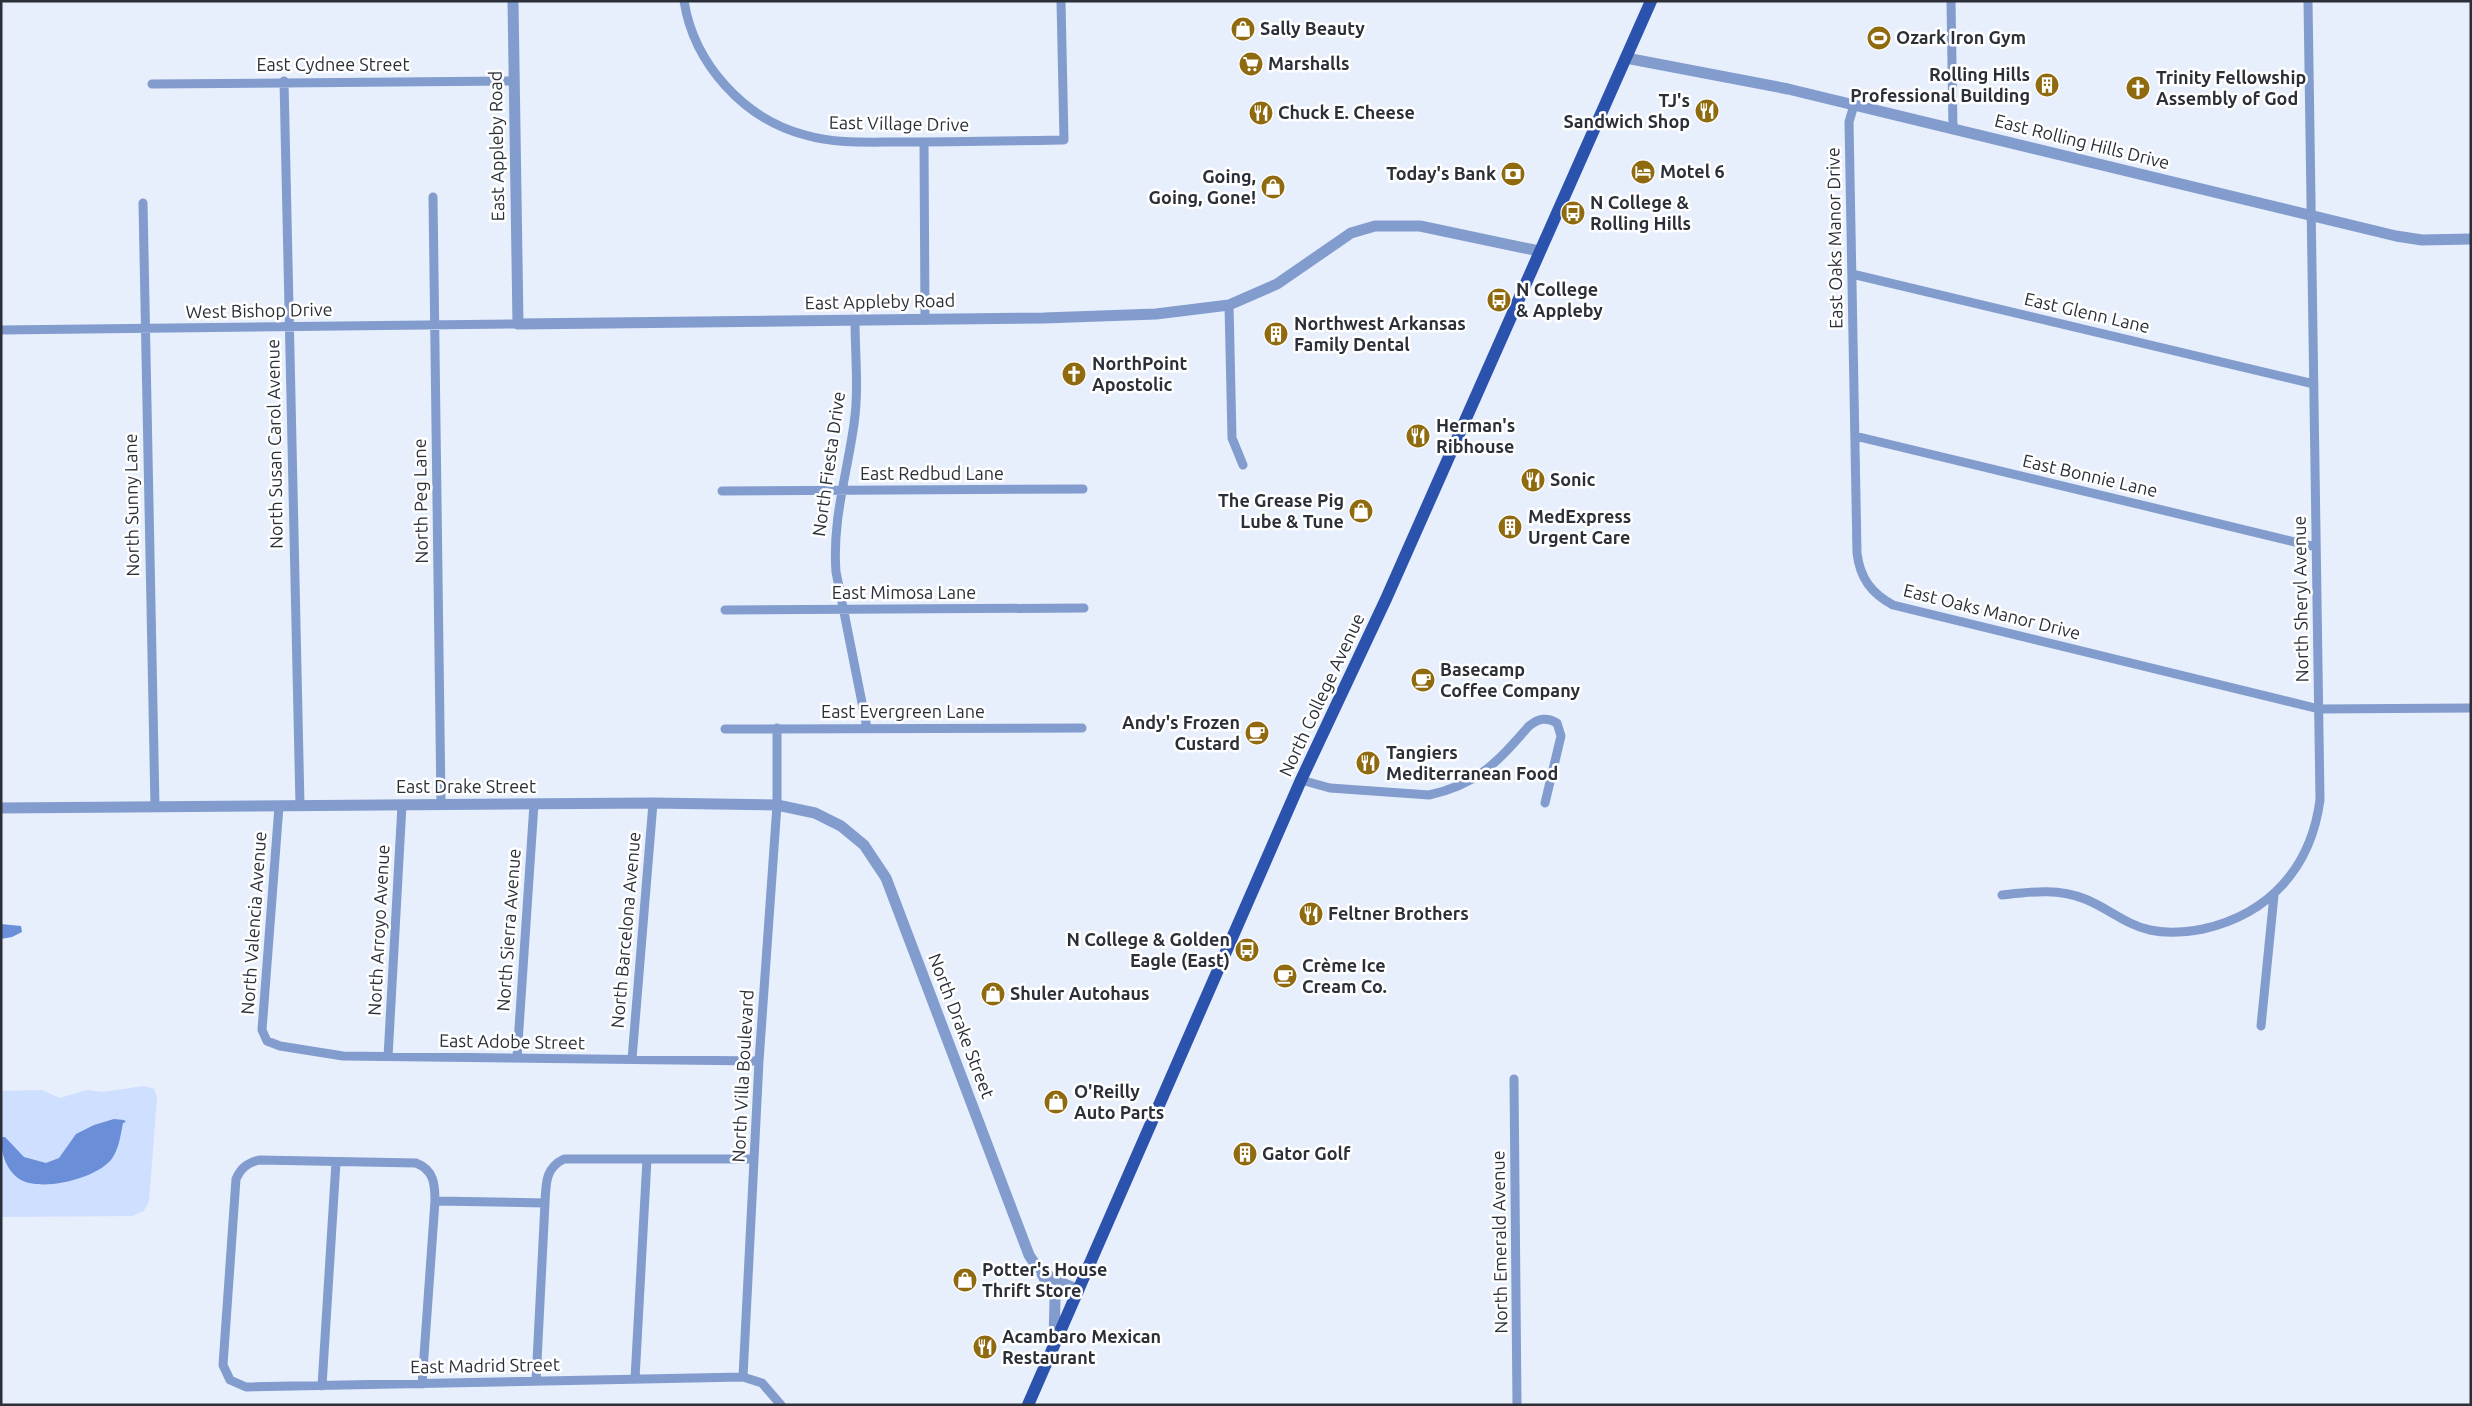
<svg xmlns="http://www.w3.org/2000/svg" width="2472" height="1406" viewBox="0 0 2472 1406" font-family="Ubuntu,sans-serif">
  <rect width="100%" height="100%" fill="#e7eefc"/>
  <path fill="#cfdfff" d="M144 1086 154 1089 157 1097 149 1201 144 1211 132 1216 1 1217V1091L42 1090 60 1098 87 1090 102 1092Z"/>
  <path fill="#6a8ed8" d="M1 924 21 926 22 932 12 937 1 939Z
    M114 1119 124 1120 126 1122 123 1123C121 1133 119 1148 113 1157 100 1178 43 1192 21 1180 6 1171 1 1153 1 1137H5L24 1157 46 1163 59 1158 76 1134 94 1125Z"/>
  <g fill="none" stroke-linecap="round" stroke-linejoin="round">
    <path stroke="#829cce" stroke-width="9" d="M684 1C694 64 744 119 805 135 836 144 868 142 900 142 955 142 1009 141 1064 140L1061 1
      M1951 1 1953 129
      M284 81 300 806
      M152 84 513 81
      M1854 105 1849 122 1857 553C1860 578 1871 593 1893 605L2319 709 2471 708
      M924 142 925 320
      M433 197 441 804
      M143 203 155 807
      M1852 274 2314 384
      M1229 305 1232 438 1243 465
      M855 320C855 354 859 390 854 424 847 474 832 521 836 572L867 728
      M1 330 518 324
      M1855 436 2316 547
      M722 491 1083 489
      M725 610 1084 608
      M777 728V805L759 1061 743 1377 762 1383 781 1405
      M725 729 1082 728
      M1301 780 1330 788 1429 795C1479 784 1497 762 1529 726 1539 718 1547 717 1557 723L1561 736 1545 803
      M279 806 262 1030 267 1041 280 1046 343 1056 759 1061
      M2002 895C2030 892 2058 888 2085 899 2108 908 2126 925 2150 930 2167 934 2187 932 2203 929 2270 914 2311 867 2320 800L2308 1
      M2261 1026 2274 895
      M388 1057 402 805
      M517 1058 534 804
      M632 1059 653 803
      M1514 1079 1517 1405
      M743 1377 246 1387 230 1380 223 1365 236 1179C241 1168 247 1163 259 1160L416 1163C434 1170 435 1184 435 1201L545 1203C546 1184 545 1168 564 1159H754
      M635 1379 647 1159
      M536 1381 545 1203
      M422 1384 435 1201
      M322 1386 336 1162"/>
    <path stroke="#829cce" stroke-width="11" d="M513 1 518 324 1044 318 1156 314 1229 305 1277 284 1351 233 1375 226H1420L1539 251
      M1626 58 1788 89 2396 236 2422 240 2471 239
      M1 808 653 803 777 805 815 813 841 826 864 845 886 878 1029 1255C1041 1276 1058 1281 1079 1290
      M1042 1274 1055 1299 1054 1342"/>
    <path stroke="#2b52ac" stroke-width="12" d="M1028 1405 1301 780 1386 599 1651 1"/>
  </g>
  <defs>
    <symbol id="shop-disc" viewBox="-11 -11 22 22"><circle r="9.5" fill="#8f6a0f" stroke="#fff"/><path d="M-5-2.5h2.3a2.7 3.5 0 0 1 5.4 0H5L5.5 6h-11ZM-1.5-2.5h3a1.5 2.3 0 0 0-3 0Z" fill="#fff"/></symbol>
    <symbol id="stadium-disc" viewBox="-11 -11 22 22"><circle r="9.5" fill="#8f6a0f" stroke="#fff"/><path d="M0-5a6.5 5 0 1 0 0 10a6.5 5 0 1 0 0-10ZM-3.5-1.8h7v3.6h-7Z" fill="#fff"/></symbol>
    <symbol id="supermarket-disc" viewBox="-11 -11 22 22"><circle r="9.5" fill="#8f6a0f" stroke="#fff"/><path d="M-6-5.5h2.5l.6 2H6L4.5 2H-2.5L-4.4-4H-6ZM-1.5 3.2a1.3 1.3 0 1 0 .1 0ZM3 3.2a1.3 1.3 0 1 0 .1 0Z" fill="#fff"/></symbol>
    <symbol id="building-disc" viewBox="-11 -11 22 22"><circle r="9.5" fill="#8f6a0f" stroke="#fff"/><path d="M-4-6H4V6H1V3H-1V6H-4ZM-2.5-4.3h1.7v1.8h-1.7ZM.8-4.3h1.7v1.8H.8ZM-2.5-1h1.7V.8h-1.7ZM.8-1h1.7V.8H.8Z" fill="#fff"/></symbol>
    <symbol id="church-disc" viewBox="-11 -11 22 22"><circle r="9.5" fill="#8f6a0f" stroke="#fff"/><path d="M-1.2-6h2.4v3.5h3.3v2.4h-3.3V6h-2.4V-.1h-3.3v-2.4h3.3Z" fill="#fff"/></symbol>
    <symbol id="restaurant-disc" viewBox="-11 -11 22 22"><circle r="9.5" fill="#8f6a0f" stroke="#fff"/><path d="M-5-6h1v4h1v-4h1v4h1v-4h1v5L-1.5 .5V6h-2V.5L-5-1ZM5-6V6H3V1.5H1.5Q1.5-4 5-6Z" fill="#fff"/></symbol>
    <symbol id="hotel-disc" viewBox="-11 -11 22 22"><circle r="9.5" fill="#8f6a0f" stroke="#fff"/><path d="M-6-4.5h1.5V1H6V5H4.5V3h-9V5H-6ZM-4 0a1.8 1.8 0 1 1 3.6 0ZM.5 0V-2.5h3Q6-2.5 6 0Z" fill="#fff"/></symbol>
    <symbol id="bank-disc" viewBox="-11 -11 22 22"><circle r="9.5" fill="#8f6a0f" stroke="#fff"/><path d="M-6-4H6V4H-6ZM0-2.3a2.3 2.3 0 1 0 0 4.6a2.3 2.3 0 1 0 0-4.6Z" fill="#fff"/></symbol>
    <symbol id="bus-disc" viewBox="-11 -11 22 22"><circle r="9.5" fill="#8f6a0f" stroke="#fff"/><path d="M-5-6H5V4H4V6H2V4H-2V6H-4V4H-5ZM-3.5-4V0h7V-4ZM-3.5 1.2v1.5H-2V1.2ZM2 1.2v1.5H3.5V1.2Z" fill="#fff"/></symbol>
    <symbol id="cafe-disc" viewBox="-11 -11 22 22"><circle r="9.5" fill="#8f6a0f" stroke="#fff"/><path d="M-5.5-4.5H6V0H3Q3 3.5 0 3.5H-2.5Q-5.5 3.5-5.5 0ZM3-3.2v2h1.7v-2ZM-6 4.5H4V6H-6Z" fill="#fff"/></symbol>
  </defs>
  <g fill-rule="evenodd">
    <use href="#shop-disc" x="1229" y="15" width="28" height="28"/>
    <use href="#stadium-disc" x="1865" y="24" width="28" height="28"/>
    <use href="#supermarket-disc" x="1237" y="50" width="28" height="28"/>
    <use href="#building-disc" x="2033" y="71" width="28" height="28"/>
    <use href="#church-disc" x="2124" y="74" width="28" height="28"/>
    <use href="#restaurant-disc" x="1693" y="97" width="28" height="28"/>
    <use href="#restaurant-disc" x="1247" y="99" width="28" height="28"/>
    <use href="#hotel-disc" x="1629" y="158" width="28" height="28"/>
    <use href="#bank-disc" x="1499" y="160" width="28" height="28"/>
    <use href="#shop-disc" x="1259" y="173" width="28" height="28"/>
    <use href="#bus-disc" x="1559" y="199" width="28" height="28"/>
    <use href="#bus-disc" x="1485" y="286" width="28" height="28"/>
    <use href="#building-disc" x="1262" y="320" width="28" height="28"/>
    <use href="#church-disc" x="1060" y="360" width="28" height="28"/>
    <use href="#restaurant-disc" x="1404" y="422" width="28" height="28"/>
    <use href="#restaurant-disc" x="1519" y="466" width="28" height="28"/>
    <use href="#shop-disc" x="1347" y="497" width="28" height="28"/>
    <use href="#building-disc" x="1496" y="513" width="28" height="28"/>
    <use href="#cafe-disc" x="1409" y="666" width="28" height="28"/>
    <use href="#cafe-disc" x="1243" y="719" width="28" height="28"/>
    <use href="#restaurant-disc" x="1354" y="749" width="28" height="28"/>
    <use href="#restaurant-disc" x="1297" y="900" width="28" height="28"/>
    <use href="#bus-disc" x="1233" y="936" width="28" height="28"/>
    <use href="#cafe-disc" x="1271" y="962" width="28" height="28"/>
    <use href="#shop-disc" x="979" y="980" width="28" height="28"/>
    <use href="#shop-disc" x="1042" y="1088" width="28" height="28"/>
    <use href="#building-disc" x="1231" y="1140" width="28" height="28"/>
    <use href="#shop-disc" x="951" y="1266" width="28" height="28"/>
    <use href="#restaurant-disc" x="971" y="1333" width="28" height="28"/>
  </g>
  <g text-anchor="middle" stroke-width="5" stroke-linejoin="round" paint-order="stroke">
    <g font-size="18" font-weight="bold" fill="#2b2f38" stroke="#fff" text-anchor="start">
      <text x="1260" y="35">Sally Beauty</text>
      <text x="1896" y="44">Ozark Iron Gym</text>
      <text x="1268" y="70">Marshalls</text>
      <text x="2030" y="81" text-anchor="end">Rolling Hills<tspan x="2030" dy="21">Professional Building</tspan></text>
      <text x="2156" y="84">Trinity Fellowship<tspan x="2156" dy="21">Assembly of God</tspan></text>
      <text x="1690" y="107" text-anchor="end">TJ's<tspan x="1690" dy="21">Sandwich Shop</tspan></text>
      <text x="1278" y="119">Chuck E. Cheese</text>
      <text x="1660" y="178">Motel 6</text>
      <text x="1496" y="180" text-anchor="end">Today's Bank</text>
      <text x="1256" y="183" text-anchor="end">Going,<tspan x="1256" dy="21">Going, Gone!</tspan></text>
      <text x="1590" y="209">N College &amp;<tspan x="1590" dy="21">Rolling Hills</tspan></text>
      <text x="1516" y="296">N College<tspan x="1516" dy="21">&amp; Appleby</tspan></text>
      <text x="1294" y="330">Northwest Arkansas<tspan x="1294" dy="21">Family Dental</tspan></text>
      <text x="1092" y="370">NorthPoint<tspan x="1092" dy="21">Apostolic</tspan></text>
      <text x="1436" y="432">Herman's<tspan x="1436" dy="21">Ribhouse</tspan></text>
      <text x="1550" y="486">Sonic</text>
      <text x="1344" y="507" text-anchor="end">The Grease Pig<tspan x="1344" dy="21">Lube &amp; Tune</tspan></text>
      <text x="1528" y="523">MedExpress<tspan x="1528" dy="21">Urgent Care</tspan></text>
      <text x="1440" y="676">Basecamp<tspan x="1440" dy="21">Coffee Company</tspan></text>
      <text x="1240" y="729" text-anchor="end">Andy's Frozen<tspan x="1240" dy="21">Custard</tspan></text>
      <text x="1386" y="759">Tangiers<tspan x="1386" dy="21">Mediterranean Food</tspan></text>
      <text x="1328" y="920">Feltner Brothers</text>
      <text x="1230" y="946" text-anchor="end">N College &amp; Golden<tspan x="1230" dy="21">Eagle (East)</tspan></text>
      <text x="1302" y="972">Crème Ice<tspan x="1302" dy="21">Cream Co.</tspan></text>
      <text x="1010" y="1000">Shuler Autohaus</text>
      <text x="1074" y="1098">O'Reilly<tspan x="1074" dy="21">Auto Parts</tspan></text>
      <text x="1262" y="1160">Gator Golf</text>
      <text x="982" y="1276">Potter's House<tspan x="982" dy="21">Thrift Store</tspan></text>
      <text x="1002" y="1343">Acambaro Mexican<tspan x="1002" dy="21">Restaurant</tspan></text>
    </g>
    <g font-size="18" fill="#2b2f38" stroke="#fff">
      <text x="333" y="71">East Cydnee Street</text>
      <text transform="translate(899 124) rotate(1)" y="6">East Village Drive</text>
      <text transform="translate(2082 142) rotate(14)" y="6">East Rolling Hills Drive</text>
      <text transform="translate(497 146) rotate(-91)" y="6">East Appleby Road</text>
      <text transform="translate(1835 238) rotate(-91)" y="6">East Oaks Manor Drive</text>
      <text transform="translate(880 302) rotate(-1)" y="6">East Appleby Road</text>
      <text transform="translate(259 311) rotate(-1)" y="6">West Bishop Drive</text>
      <text transform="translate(2087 313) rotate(13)" y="6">East Glenn Lane</text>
      <text transform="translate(275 444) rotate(-91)" y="6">North Susan Carol Avenue</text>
      <text transform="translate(829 464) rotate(-82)" y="6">North Fiesta Drive</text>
      <text x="932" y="480">East Redbud Lane</text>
      <text transform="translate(2090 476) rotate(13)" y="6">East Bonnie Lane</text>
      <text transform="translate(421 501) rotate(-91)" y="6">North Peg Lane</text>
      <text transform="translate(132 505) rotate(-91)" y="6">North Sunny Lane</text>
      <text x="904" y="599">East Mimosa Lane</text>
      <text transform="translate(2301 599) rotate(-91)" y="6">North Sheryl Avenue</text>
      <text transform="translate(1992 612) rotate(14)" y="6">East Oaks Manor Drive</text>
      <text transform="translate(1322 695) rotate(-65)" y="6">North College Avenue</text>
      <text x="903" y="718">East Evergreen Lane</text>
      <text x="466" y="793">East Drake Street</text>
      <text transform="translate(254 923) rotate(-86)" y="6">North Valencia Avenue</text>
      <text transform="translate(379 930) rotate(-87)" y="6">North Arroyo Avenue</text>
      <text transform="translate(509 930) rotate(-86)" y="6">North Sierra Avenue</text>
      <text transform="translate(626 930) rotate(-85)" y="6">North Barcelona Avenue</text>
      <text transform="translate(961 1026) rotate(69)" y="6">North Drake Street</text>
      <text transform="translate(512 1042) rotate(1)" y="6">East Adobe Street</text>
      <text transform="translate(743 1076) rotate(-87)" y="6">North Villa Boulevard</text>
      <text transform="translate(1500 1242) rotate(-91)" y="6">North Emerald Avenue</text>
      <text transform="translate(485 1366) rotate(-1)" y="6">East Madrid Street</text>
    </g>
  </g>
  <rect width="2472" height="1406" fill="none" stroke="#2b2f38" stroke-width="5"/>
</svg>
